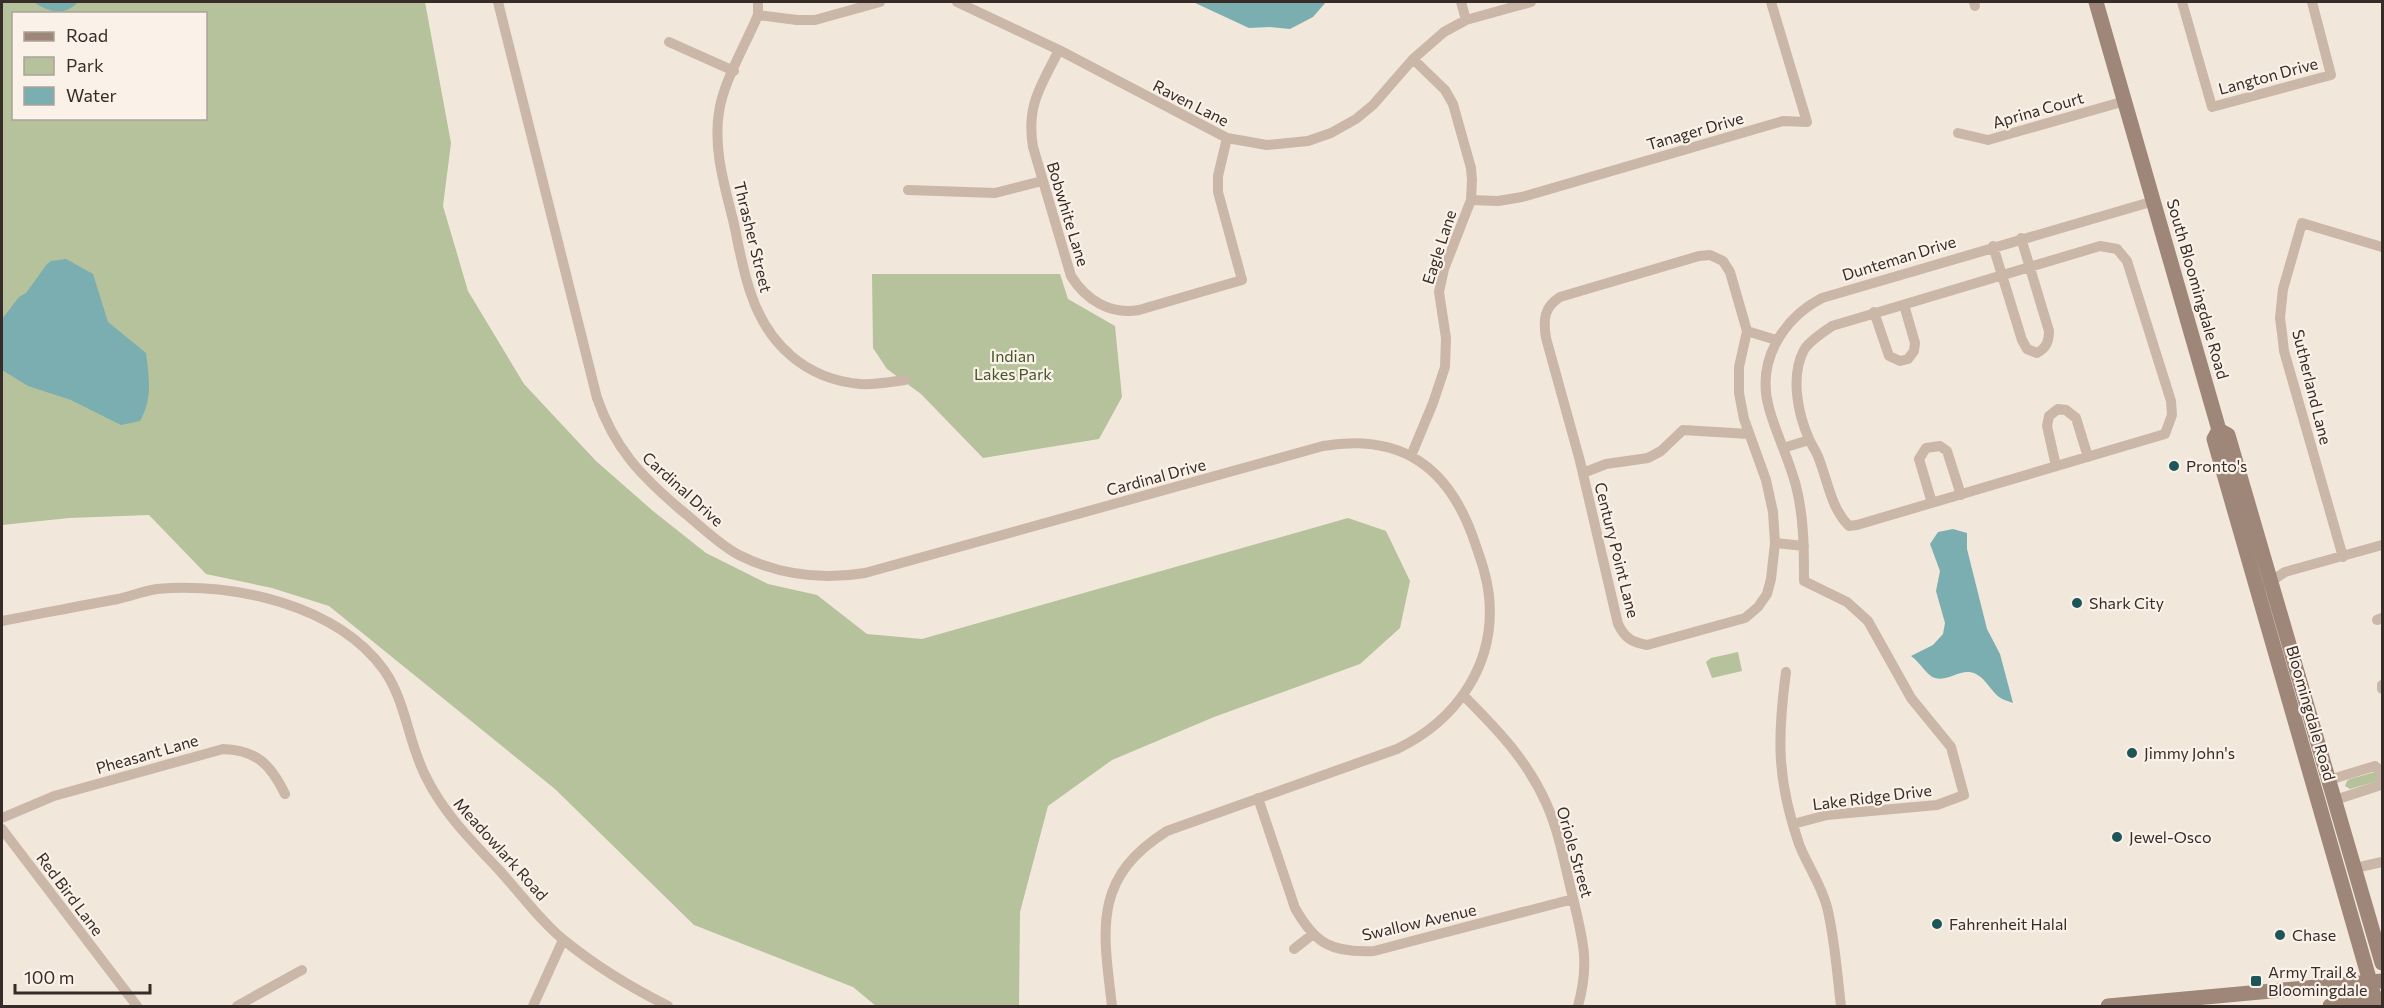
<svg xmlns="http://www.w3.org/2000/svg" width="2384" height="1008" viewBox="0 0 2384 1008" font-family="Commissioner,sans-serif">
  <rect width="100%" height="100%" fill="#f2e7db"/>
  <path fill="#b5c29b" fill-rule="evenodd" d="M2 2H425L451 143 443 206 468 291 524 384 596 461 653 511 706 553 768 584 817 595 867 634 922 639 1348 518 1386 531 1410 581 1400 628 1360 664 1214 717 1112 760 1048 806 1020 912 1019 1006H876L853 987 694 925 555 789 329 606 272 588 206 574 149 515 69 518 2 525ZM14 14H206V118H14Z
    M872 274H1060L1068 299 1115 326 1122 397 1099 439 983 458 921 394 887 369 873 348Z
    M1738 652 1742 671 1712 678 1706 662 1711 658Z
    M2375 772 2379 775 2378 781 2350 789 2345 786 2347 781 2350 779Z"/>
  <path fill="#7aaeb0" d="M33 2H78C62 18 49 11 33 2Z
    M1193 2H1326L1313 17 1290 29 1269 27 1249 28Z
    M66 259 93 274 108 322 146 353C149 377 153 399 140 421L121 425 71 400 28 386 2 370V319L19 297 26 293 47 264 51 261Z
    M1953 529 1967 533V549L1987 629 2000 654 2013 703C2009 701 2003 700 1999 697 1991 691 1986 679 1976 674 1961 667 1950 682 1935 678 1927 676 1920 662 1911 656L1933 645 1943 634 1945 623 1936 591 1940 571 1930 544 1938 532Z"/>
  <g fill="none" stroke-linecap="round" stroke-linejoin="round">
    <path stroke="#cbb7a7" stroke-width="10" d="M498 2 597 398C615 449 640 475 681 510 700 525 718 544 739 555 779 575 822 580 865 573L1323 446C1403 433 1450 468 1475 543 1481 560 1487 577 1489 596 1496 664 1457 720 1397 749L1167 831C1092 878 1103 930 1112 1006
      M758 2V15C746 44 723 82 719 112 713 150 725 187 734 224 739 247 743 272 751 294 768 345 806 379 860 384 875 385 890 382 905 380
      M957 2 1059 50 1227 138 1267 145 1308 141 1331 133 1356 119 1373 105 1413 59 1444 32 1466 20 1531 2
      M1461 2 1466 20
      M1974 2 1975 6
      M2182 2 2212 107 2331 75 2312 2
      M758 15 797 20H815L880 2
      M669 42 734 71
      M1059 50C1041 86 1026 105 1033 147L1071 276C1086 300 1110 315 1139 310L1242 280 1218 192V176L1227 138
      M1958 133 1988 140 2125 101
      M908 190 995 193 1042 181
      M1471 200 1498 201 1522 197 1783 121 1807 122 1771 2
      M1993 246 2022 340 2027 349 2037 353C2046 348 2049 342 2049 331L2021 238
      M2100 246 2117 249 2127 261 2171 401 2172 415 2165 434 1857 525 1849 526C1831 508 1828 482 1819 459 1817 452 1812 446 1809 439 1798 414 1790 376 1804 350 1809 341 1824 332 1832 326Z
      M1710 255 1723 261 1730 272 1747 331 1739 367V393L1744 419 1766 480 1773 512 1775 543 1771 579 1767 594 1758 607 1745 618 1647 645C1631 642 1625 638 1618 624L1580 461 1546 338C1543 320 1544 307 1560 297L1699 256Z
      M1874 312 1889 356 1900 361 1908 359 1914 351 1915 343 1904 305
      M1747 331 1776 340
      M1783 448 1809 440
      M1411 456 1433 403 1445 367 1446 338 1439 292 1444 269 1471 200 1472 180 1471 168 1453 104 1445 90 1413 59
      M2056 466 2047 426 2049 416 2058 409 2066 410 2076 418 2088 457
      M1583 473 1606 464 1648 458 1661 451 1683 430 1749 434
      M1932 503 1919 459 1926 448 1940 446 1947 451 1961 495
      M1775 543 1804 546
      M2343 557 2284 351 2282 333 2280 318 2283 289 2302 223 2382 247
      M2267 584 2285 572 2382 545
      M2377 620 2382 618
      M2 621C40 614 79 606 118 599 131 596 144 591 157 589 234 582 337 605 384 670 407 703 408 744 427 779 445 815 473 842 500 871 520 893 543 924 565 941 597 967 632 988 668 1006
      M1786 672C1777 739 1777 780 1799 844 1807 865 1821 884 1827 907 1835 939 1837 974 1841 1006
      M2382 685V689
      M1464 696C1497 729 1528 761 1547 805 1560 835 1565 867 1573 898 1583 941 1590 962 1578 1006
      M2329 780 2375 766 2382 772
      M1258 798 1295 908C1315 944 1332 953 1374 951L1573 899
      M2335 800 2381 785 2382 780
      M2 818 54 796 223 749C257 750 271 765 285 794
      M1793 824 1827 815 1937 805 1964 795 1951 747 1911 698 1868 621 1847 602 1804 581C1804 549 1804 517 1796 486 1789 459 1776 434 1769 408 1756 362 1782 319 1822 298L2154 201
      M2 829 137 1006
      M2355 868 2382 862
      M1294 949 1313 934
      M237 1006 302 970
      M533 1006 563 940"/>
    <path stroke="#9e8678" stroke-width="15" d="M2096 2 2219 430 2228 435 2382 963
      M2219 430 2214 439 2377 1006
      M2108 1006 2382 981
      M2330 1006 2382 1002"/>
  </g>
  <g fill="#1d5659" stroke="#faf1e8" stroke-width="2">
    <circle cx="2174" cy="466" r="6"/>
    <circle cx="2077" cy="603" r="6"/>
    <circle cx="2132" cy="753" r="6"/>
    <circle cx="2117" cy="837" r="6"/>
    <circle cx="1937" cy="924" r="6"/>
    <circle cx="2280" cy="935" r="6"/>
    <rect x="2250" y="975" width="12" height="12" rx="3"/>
  </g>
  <g text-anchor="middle" stroke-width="4.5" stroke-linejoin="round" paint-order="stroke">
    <g font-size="16" fill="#372c28" stroke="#faf1e8">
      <text transform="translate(2268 76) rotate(-15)" y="6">Langton Drive</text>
      <text transform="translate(1191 103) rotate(27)" y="6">Raven Lane</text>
      <text transform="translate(2038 110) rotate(-16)" y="6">Aprina Court</text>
      <text transform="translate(1695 131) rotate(-16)" y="6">Tanager Drive</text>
      <text transform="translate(1068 214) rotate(73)" y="6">Bobwhite Lane</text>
      <text transform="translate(753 237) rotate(76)" y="6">Thrasher Street</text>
      <text transform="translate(1439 247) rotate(-72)" y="6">Eagle Lane</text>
      <text transform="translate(1899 258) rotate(-17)" y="6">Dunteman Drive</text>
      <text transform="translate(2198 289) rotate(74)" y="6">South Bloomingdale Road</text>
      <text transform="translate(2312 387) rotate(76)" y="6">Sutherland Lane</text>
      <text transform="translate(1156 477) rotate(-15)" y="6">Cardinal Drive</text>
      <text transform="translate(683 489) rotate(42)" y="6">Cardinal Drive</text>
      <text transform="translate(1617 550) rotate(76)" y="6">Century Point Lane</text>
      <text transform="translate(2311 713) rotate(74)" y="6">Bloomingdale Road</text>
      <text transform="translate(147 754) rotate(-16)" y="6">Pheasant Lane</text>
      <text transform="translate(1872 797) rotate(-7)" y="6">Lake Ridge Drive</text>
      <text transform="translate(501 849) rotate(48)" y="6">Meadowlark Road</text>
      <text transform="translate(1575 852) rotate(74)" y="6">Oriole Street</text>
      <text transform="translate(70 894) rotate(53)" y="6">Red Bird Lane</text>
      <text transform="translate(1419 922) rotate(-13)" y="6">Swallow Avenue</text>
    </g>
    <g font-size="16" fill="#46562b" stroke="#faf1e8">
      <text x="1013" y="362">Indian<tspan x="1013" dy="18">Lakes Park</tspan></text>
    </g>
    <g font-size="16" fill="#372c28" stroke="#faf1e8" text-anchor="start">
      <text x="2186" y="472">Pronto's</text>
      <text x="2089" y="609">Shark City</text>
      <text x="2144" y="759">Jimmy John's</text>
      <text x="2129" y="843">Jewel-Osco</text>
      <text x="1949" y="930">Fahrenheit Halal</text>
      <text x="2292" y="941">Chase</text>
      <text x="2268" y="978">Army Trail &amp;<tspan x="2268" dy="18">Bloomingdale</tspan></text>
    </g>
  </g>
  <rect width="2384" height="1008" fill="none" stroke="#372c28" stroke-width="6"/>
  <rect x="12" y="12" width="195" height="108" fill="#faf1e8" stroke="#aca29b" stroke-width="1.5"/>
  <rect x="24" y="32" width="30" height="9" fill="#9e8678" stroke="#aca29b" stroke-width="1.5"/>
  <text x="66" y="42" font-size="18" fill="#372c28">Road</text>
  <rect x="24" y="57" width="30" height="18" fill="#b5c29b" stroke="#aca29b" stroke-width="1.5"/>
  <text x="66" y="72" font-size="18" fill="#372c28">Park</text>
  <rect x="24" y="87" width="30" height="18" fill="#7aaeb0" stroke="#aca29b" stroke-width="1.5"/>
  <text x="66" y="102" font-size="18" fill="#372c28">Water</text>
  <path d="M15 984v9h135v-9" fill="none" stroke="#372c28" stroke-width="3"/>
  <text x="24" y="984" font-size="18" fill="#372c28" stroke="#faf1e8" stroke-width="4.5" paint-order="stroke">100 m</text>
</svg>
